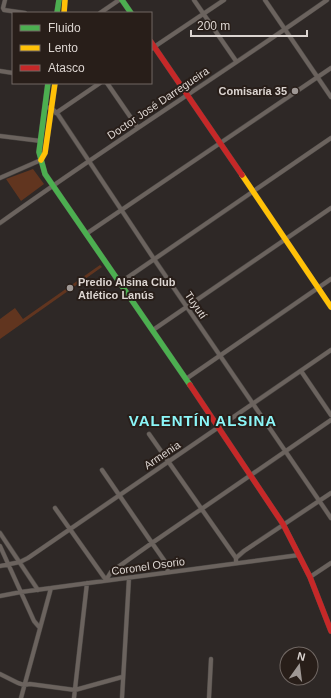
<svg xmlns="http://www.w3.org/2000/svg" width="331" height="698" viewBox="0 0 331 698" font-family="Helvetica,sans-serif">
  <rect width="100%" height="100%" fill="#2e2826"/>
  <path fill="#61351f" d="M33 169 44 184 21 201 6 179Z
    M100 265 102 267 0 339V319L15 308 23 319Z"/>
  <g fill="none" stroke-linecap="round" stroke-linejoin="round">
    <defs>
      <path id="street" d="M5 0 3 8 4 10 25 13
        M194 0 236 61
        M265 0 331 97
        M100 13 119 0
        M151 49 224 0
        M0 71 13 73
        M107 83 138 128
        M45 107 51 108 57 113 154 259 331 518
        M56 113 100 83
        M0 136 41 141
        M0 178 41 160
        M0 223C107 146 219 76 327 0
        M86 234 331 68
        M121 282 331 138
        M153 330 331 208
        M301 371 331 415
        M186 379 331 279
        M149 434 236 558V562
        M102 470 152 543 166 563 168 572
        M55 508 106 580 111 572 152 543 331 420
        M0 533 38 590
        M0 546 34 621 40 628
        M236 558 244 551 331 493
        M0 566 20 562 28 558 331 350
        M310 577 331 563
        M0 596 21 592 299 555
        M0 674 18 683 24 685 30 684 75 690 122 677
        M21 698 51 588
        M74 698 87 583
        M122 698 129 578
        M209 698 211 659"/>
      <path id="fast" d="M122 0 131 13
        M57 13 59 0
        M48 83 39 152 45 174 190 385"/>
      <path id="slow" d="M64 13 65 0
        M41 160 45 153 55 83
        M242 175 331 307"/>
      <path id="jam" d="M151 42 242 175
        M190 385 283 524 310 577 331 631"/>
    </defs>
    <use href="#street" stroke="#494542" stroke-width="5"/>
    <use href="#fast" stroke="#494542" stroke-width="6"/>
    <use href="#slow" stroke="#494542" stroke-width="6"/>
    <use href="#jam" stroke="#494542" stroke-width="6"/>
    <use href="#street" stroke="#6b635e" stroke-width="4"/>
    <use href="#fast" stroke="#4caf50" stroke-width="5.5"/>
    <use href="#slow" stroke="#ffc107" stroke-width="5.5"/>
    <use href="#jam" stroke="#c62828" stroke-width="5.5"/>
  </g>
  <g fill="#9f9895" stroke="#281e19" stroke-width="1.5">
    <circle cx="295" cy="91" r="4"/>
    <circle cx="70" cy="288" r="4"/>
  </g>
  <g text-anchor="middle" stroke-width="4" stroke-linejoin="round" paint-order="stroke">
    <g font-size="11" font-weight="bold" fill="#dcd5d1" stroke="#281e19" text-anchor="end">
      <text x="287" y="95">Comisaría 35</text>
      <text x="78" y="286" text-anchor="start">Predio Alsina Club<tspan x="78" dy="13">Atlético Lanús</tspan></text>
    </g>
    <g font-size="11" fill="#dcd5d1" stroke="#281e19">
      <text transform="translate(158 103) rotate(-34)" y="4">Doctor José Darregueira</text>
      <text transform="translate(196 305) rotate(56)" y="4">Tuyutí</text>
      <text transform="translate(162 455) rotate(-34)" y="4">Armenia</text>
      <text transform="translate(148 566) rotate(-8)" y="4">Coronel Osorio</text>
    </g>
    <g font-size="15" font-weight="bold" letter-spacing="1" fill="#8bf6f8" stroke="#281e19">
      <text x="203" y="426">VALENTÍN ALSINA</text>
    </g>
  </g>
  <rect x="12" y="12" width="140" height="72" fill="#281e19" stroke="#706763"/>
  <rect x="20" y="25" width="20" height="6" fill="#4caf50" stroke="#706763"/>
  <text x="48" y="32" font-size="12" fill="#dcd5d1">Fluido</text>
  <rect x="20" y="45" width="20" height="6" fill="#ffc107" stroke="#706763"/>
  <text x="48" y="52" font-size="12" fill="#dcd5d1">Lento</text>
  <rect x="20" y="65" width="20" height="6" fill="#c62828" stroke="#706763"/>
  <text x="48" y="72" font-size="12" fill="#dcd5d1">Atasco</text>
  <g transform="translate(299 666) rotate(14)"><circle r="19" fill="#281e19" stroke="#706763"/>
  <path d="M0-3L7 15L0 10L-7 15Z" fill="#9f9895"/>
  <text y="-6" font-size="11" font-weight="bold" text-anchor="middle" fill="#dcd5d1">N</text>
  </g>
  <path d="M191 30v6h116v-6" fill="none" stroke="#dcd5d1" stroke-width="2"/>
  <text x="197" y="30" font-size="12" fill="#dcd5d1" stroke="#281e19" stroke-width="3" paint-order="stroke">200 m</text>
</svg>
